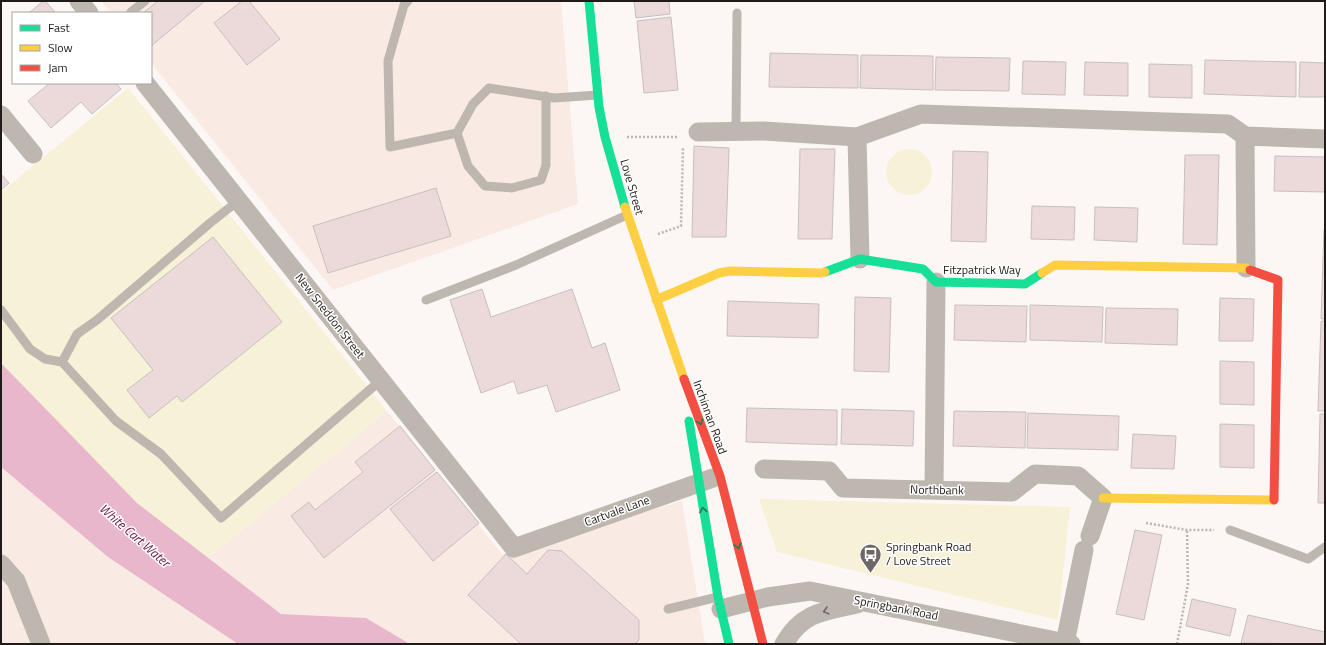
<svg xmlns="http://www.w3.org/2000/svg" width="1326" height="645" viewBox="0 0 1326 645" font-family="'Titillium Web',sans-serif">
  <rect width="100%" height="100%" fill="#fcf7f5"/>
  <path fill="#f9eae4" d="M103 1H561L578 204 333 290 151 63V13H111L102 2Z
    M387 411 502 554 682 501 705 644H410L366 618 281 614 208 558Z
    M1 467 108 557 238 644H1Z"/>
  <path fill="#f6f1d7" d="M128 88 387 411 208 558 137 503 11 374 1 361V192Z
    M886 172a23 23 0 1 1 46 0a23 23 0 1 1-46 0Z
    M759 499 1070 507 1058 620 777 552Z"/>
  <path fill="#e9b7cb" d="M1 363 137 503 281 614 366 618 410 644H238L108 557 1 467Z"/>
  <path fill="#ecdada" stroke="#c5c0bf" d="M43 1H45L56 13H29Z
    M158 1H205L151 46V13H143Z
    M242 1H249L280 39 247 65 214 23Z
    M634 1H669L670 14 636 18Z
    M671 17 678 90 644 93 637 21Z
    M770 53 858 55V88L769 87Z
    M861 55 933 56V90L860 88Z
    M936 57 1010 58 1009 91 935 90Z
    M1205 60 1296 62V97L1204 94Z
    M1023 61 1066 62 1065 95 1022 94Z
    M1085 62 1128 63V96L1084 95Z
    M1300 62 1325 63V97H1299Z
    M1149 64 1192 65V98L1149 97Z
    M50 83H116L121 89 92 114 81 102 51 128 28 101Z
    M694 146 729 148 726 237H692Z
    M800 149H835L832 239H798Z
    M953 151 988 152 986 242 951 241Z
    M1185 155H1219L1217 245 1183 244Z
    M1275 156 1325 157V192L1274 191Z
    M1 174 9 183 1 190Z
    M436 188 451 236 328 273 313 226Z
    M1032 206 1075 207 1074 240 1031 239Z
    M1095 207 1138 208 1137 242 1094 240Z
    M1324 229H1325V319H1321Z
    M213 237 282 322 182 402 177 396 149 418 127 390 153 370 111 318Z
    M482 289 491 317 572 289 592 348 605 343 620 390 556 412 547 385 518 394 514 381 481 393 450 300Z
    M855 297 891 298 889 372 854 371Z
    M1220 298 1254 299 1253 341H1219Z
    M728 301 819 304 818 338 727 336Z
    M955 305 1027 306 1026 342 954 340Z
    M1030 305 1103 307 1102 342 1030 340Z
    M1106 308 1178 309 1177 345 1105 343Z
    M1321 321H1325V411H1318Z
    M1220 361 1254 362V405L1220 404Z
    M747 408 837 410V445L746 442Z
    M842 409 914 411 913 446 841 444Z
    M954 411 1026 412 1025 448 953 446Z
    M1028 413 1119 416 1118 450 1027 448Z
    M1320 414H1325V503H1318Z
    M1220 424 1254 425V468L1220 467Z
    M400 426 435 470 324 558 291 516 309 502 315 510 363 472 355 462Z
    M1133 434 1176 436 1174 469 1131 468Z
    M437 472 479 523 433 561 390 509Z
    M1135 530 1162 535 1144 620 1116 614Z
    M548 550 562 551 639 620V640L635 644H521L468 595 506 554 527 574Z
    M1192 599 1236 609 1230 636 1186 626Z
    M1248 615 1325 632V644L1241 643Z"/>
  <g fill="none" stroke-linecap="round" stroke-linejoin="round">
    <path stroke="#bab5af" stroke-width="2.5" stroke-dasharray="2 2" stroke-linecap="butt" d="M627 137H678
      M658 234 681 226 683 147
      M1146 523 1187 530H1214
      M1177 644 1188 584 1187 530"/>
    <path stroke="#beb7af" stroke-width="9" d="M408 1 404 5 388 61 390 147 457 133 473 104 489 88 554 98 598 95
      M131 12 145 1
      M736 131 737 13
      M457 133 468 166 485 186 512 188 541 180 546 165V96
      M426 300 516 265 627 215
      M1 310 30 349 45 359 62 362 116 421 161 454 221 518 381 380
      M62 362 77 334 97 320 210 223 238 201
      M1230 530 1308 559 1325 547
      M668 609 718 597"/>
    <path stroke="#beb7af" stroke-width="19" d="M79 1 89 13
      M145 83 514 548 713 478
      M1 115 33 154
      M698 132 764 131 857 137 921 114 1228 124 1245 136 1246 268
      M1245 136 1325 139
      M857 137 860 259
      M764 469 829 471 843 488 1012 492 1035 474 1078 476 1103 498 1090 536
      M934 490 936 282
      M1 564 16 581 41 644
      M721 609 768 597 810 591 1071 644
      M1065 643 1084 550
      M784 644C802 612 824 611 857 604"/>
    <path stroke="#16e098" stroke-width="9" d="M589 1 599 107 605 137 625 207
      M825 272 860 259 923 269 936 282 1025 284 1042 273
      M689 421 718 597 729 644"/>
    <path stroke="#ffcf43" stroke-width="9" d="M625 207 684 379
      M1042 273 1055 265 1246 268 1250 270
      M656 300 719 273 730 271 821 273 825 272
      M1103 498 1274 500"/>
    <path stroke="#f24e42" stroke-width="9" d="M1250 270 1278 280 1274 500
      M684 379 720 476 763 644"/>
  </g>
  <defs><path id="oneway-chevron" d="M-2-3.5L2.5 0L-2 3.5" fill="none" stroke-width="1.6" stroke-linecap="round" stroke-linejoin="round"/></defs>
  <g stroke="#1b7e58">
    <use href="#oneway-chevron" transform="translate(700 422) rotate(70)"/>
    <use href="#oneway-chevron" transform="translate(703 510) rotate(-100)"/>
    <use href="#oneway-chevron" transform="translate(738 546) rotate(75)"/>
  </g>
  <use stroke="#6f6964" href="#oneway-chevron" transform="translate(826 611) rotate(165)"/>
  <defs>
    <symbol id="bus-pin" viewBox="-11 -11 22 30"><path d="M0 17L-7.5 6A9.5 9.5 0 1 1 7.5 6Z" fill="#6d6866" stroke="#fff"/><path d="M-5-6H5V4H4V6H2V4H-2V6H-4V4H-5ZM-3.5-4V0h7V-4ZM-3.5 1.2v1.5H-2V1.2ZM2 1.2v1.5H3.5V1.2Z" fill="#fff"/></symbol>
  </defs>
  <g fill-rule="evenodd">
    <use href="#bus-pin" x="858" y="542" width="25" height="34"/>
  </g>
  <g text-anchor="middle" stroke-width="3" stroke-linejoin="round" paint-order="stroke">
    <g font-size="12" fill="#201b19" stroke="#fff">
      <text transform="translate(632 187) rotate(74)" y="4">Love Street</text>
      <text x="982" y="274">Fitzpatrick Way</text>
      <text transform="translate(330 316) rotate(52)" y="4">New Sneddon Street</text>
      <text transform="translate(710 417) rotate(70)" y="4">Inchinnan Road</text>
      <text transform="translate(937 490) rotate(1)" y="4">Northbank</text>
      <text transform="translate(617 511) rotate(-20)" y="4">Cartvale Lane</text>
      <text transform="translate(896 608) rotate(11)" y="4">Springbank Road</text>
    </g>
    <g font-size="12" fill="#201b19" stroke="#fff" text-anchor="start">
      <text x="886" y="551">Springbank Road<tspan x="886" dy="14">/ Love Street</tspan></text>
    </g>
    <g font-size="13" font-style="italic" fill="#691843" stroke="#fff">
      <text transform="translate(135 535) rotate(41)" y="5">White Cart Water</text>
    </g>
  </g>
  <rect width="1326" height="645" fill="none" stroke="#201b19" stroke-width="4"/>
  <rect x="12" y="12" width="140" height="72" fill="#ffffff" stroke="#a6a4a3"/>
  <rect x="20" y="25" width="20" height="6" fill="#16e098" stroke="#a6a4a3"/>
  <text x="48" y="32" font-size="12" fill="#201b19">Fast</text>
  <rect x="20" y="45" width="20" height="6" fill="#ffcf43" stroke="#a6a4a3"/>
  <text x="48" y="52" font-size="12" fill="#201b19">Slow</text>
  <rect x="20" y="65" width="20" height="6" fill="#f24e42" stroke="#a6a4a3"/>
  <text x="48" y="72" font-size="12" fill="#201b19">Jam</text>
</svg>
